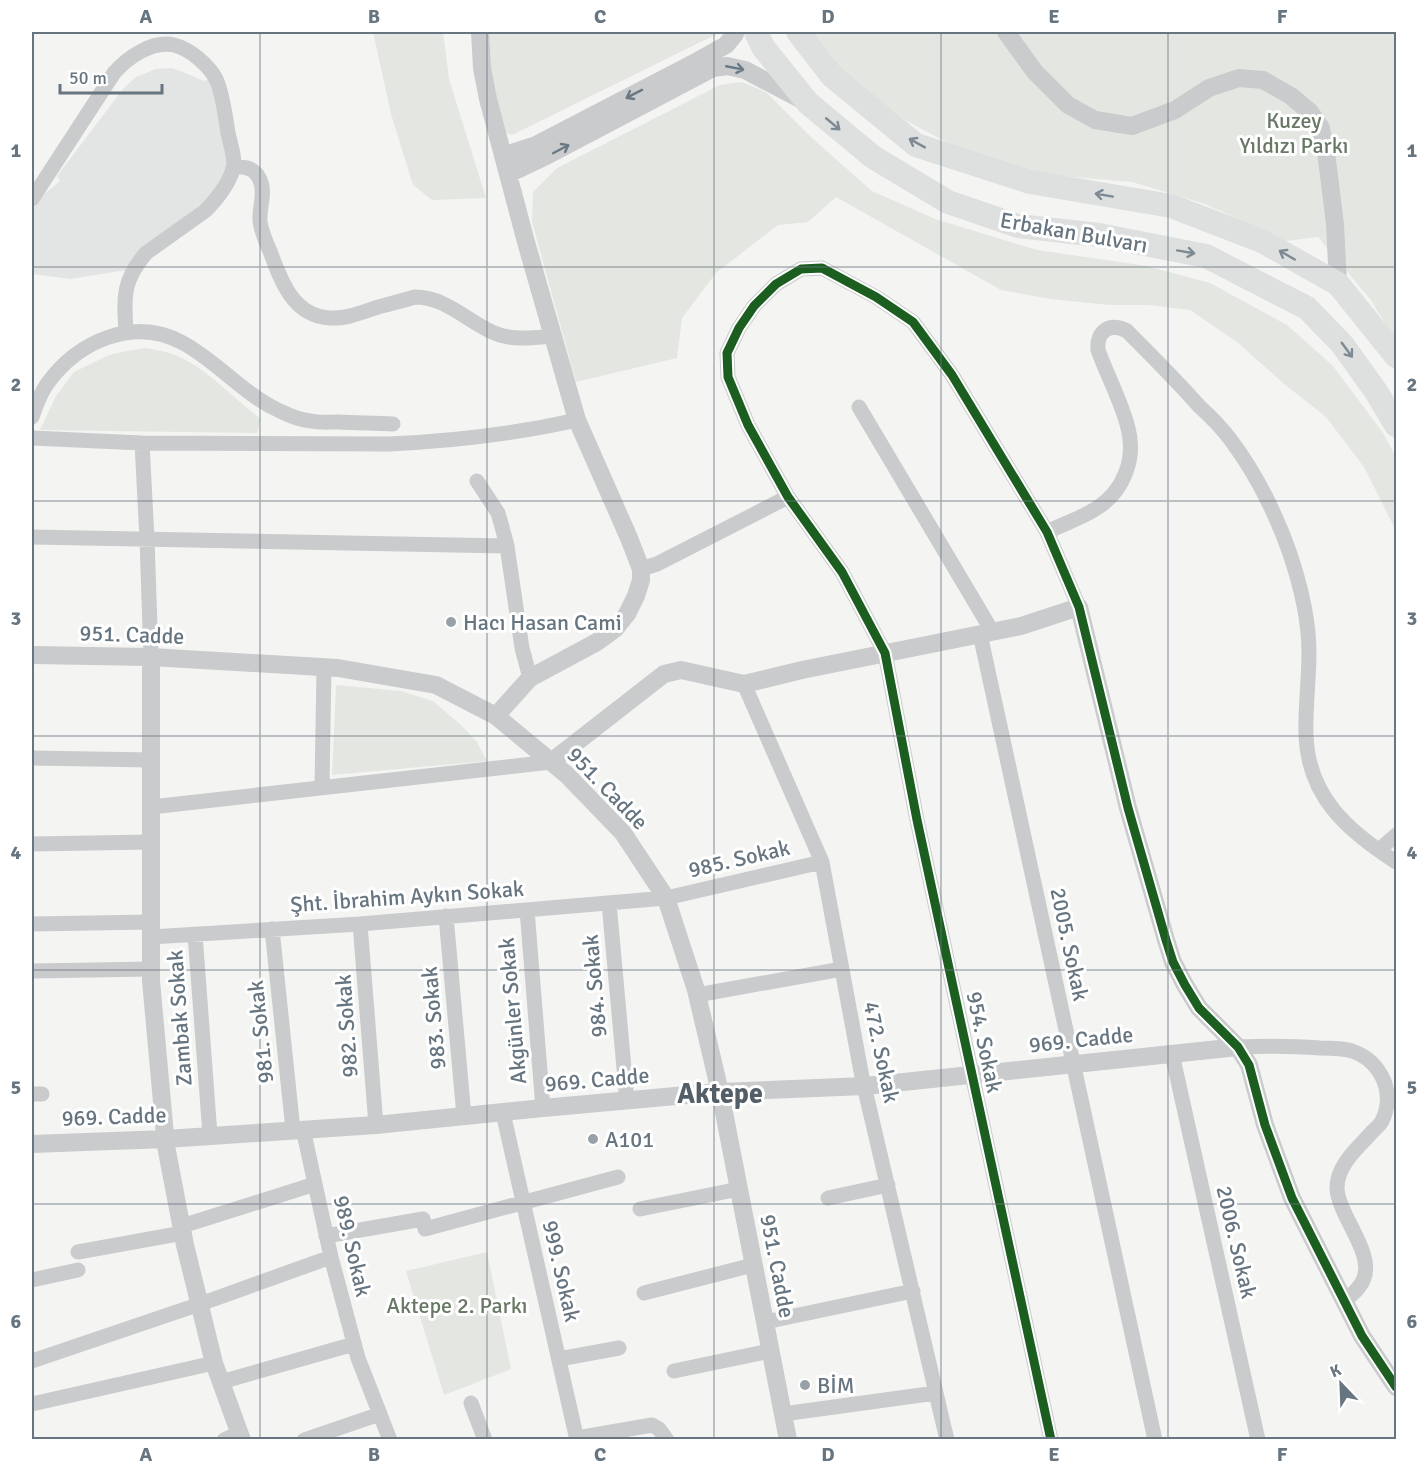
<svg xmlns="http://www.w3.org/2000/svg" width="1428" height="1471" viewBox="0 0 1428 1471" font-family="Signika,sans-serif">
  <rect width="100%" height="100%" fill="#f4f4f3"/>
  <path fill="#e3e4e4" d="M171 68 183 72 204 81 214 77 227 158 225 180 207 200 138 251 127 270 70 279 32 274V211L41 197 60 181 57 176 123 89 136 77 156 69Z"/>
  <path fill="#e4e7e1" d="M373 32H443L449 79 486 198 432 200 413 185 391 114Z
    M479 32H721L512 135 504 132Z
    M813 32H1396V341L1370 299 1318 237 1287 241 1205 204 1132 182 1037 174 967 153 905 120 838 67Z
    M742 82 766 92 812 138 872 191 935 219 1037 250 1147 266 1210 283 1287 325 1333 366 1383 433 1396 457V531L1364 467 1326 417 1283 383 1237 342 1190 310 1149 305H1109L1051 299 1001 290 836 197 808 222 778 225 716 273 682 318 677 358 576 382 532 222 533 192 557 168 720 85Z
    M147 348C154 350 163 351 170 353 206 366 231 397 261 419L257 433 40 430 56 396 74 372 109 355 127 351Z
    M336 685 401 691 433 701 461 725 477 742 487 761 332 775Z
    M487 1252 511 1369 444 1395 406 1271Z"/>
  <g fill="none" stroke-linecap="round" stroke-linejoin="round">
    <path stroke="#cacbcc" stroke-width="15" d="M234 166C246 167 255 168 260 180 266 193 259 207 260 221 261 231 266 242 270 251 281 281 293 316 330 318 346 319 360 313 375 308 388 304 402 301 415 297 445 297 466 320 492 332 511 341 533 338 553 336
      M32 199 114 73C127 58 152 40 174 45 182 47 192 53 198 58 205 64 212 71 216 79 222 91 226 119 228 133 230 143 236 159 233 169 228 186 217 199 205 211L146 253C122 281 124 298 126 332
      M859 407 992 631
      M32 417C36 405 40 394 47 384 78 341 134 316 183 343 218 362 244 395 280 411 290 416 300 420 311 421 320 423 329 422 338 422 357 423 375 423 393 424
      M32 438 142 443 389 444C454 441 515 434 577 420
      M142 443 147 539 151 657
      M477 481 498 513 502 527 507 546 522 648 530 678
      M1047 532C1063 524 1082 518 1097 508 1124 491 1136 458 1128 428 1122 403 1107 375 1098 350 1096 332 1110 321 1127 331 1151 355 1176 380 1199 406 1210 416 1221 427 1230 439 1255 472 1275 512 1289 551 1300 583 1309 619 1309 653 1309 680 1305 708 1306 735 1308 797 1348 831 1396 862
      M32 537 507 546
      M641 569 657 564 788 497
      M980 634 1155 1440
      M744 684 822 862 862 1077 947 1440
      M32 758 151 760
      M322 788 324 667
      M151 807 551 762
      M32 844 151 842
      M1379 850 1396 835
      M609 903 627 1101
      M527 910 543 1108
      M446 916 464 1116
      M32 924 151 922
      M360 924 376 1125
      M272 929 293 1130
      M195 934 210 1135
      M151 937 360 924 666 898 822 862
      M32 971 151 969
      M697 995 842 969
      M1238 1047C1266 1046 1293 1046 1320 1048 1331 1048 1342 1048 1352 1051 1367 1056 1378 1067 1384 1081 1389 1094 1388 1109 1382 1121 1380 1125 1376 1128 1373 1131 1359 1147 1337 1164 1337 1188 1338 1215 1374 1252 1364 1278 1361 1288 1351 1295 1344 1302
      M1172 1054 1258 1440
      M32 1094H42
      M503 1113 577 1440
      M303 1129 331 1257 358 1358 390 1440
      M828 1198 888 1185
      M640 1209 739 1189
      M182 1226 315 1184
      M326 1236 423 1219 425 1229 618 1177
      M78 1252 183 1233
      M32 1280 78 1270
      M644 1293 753 1265
      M765 1322 913 1291
      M559 1359 619 1348
      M32 1361 200 1304 331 1257
      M674 1371 770 1351
      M221 1382 354 1344
      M471 1403 485 1440
      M32 1404 214 1363
      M783 1414 936 1393
      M577 1438 652 1425 659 1429 667 1440
      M224 1440 239 1433
      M304 1440 380 1414
      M1051 1440 917 820 885 653 842 572 788 497 748 425 728 377 727 353 739 328 754 306 776 284 801 269 822 268 876 297 913 322 952 375 1047 532 1079 607"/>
    <path stroke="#cacbcc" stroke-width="18" d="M480 32 482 68 488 99 526 242 577 420 629 538 641 569V580L636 596 627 614 615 629 597 642 530 678 496 716
      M1006 32 1035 72 1068 105 1095 120 1132 126 1175 110 1209 88 1239 78 1263 80 1291 96 1310 112 1321 128 1326 152 1335 224 1338 284
      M503 156 536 145 692 64 726 45 735 34V32
      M508 174 548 155 713 68 727 66 745 70 802 100
      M32 655 151 657 338 668 436 685 496 716 567 775 623 833 666 898 696 990 720 1092 788 1440
      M151 657V981L166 1146 185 1245 214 1363 242 1440
      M551 762 664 674 681 670 744 684 802 670 1021 626 1079 607 1128 808 1166 940 1173 962 1185 985 1199 1008 1238 1047 1249 1065 1265 1125 1292 1198 1362 1336 1396 1387
      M32 1144 166 1139 376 1125 543 1108 720 1092 865 1086 1238 1047"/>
    <path stroke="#dedfdf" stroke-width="24" d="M756 32 763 47 808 103 873 157 948 202 1018 226 1099 235 1206 256 1307 308 1342 344 1377 393 1396 425
      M798 32 832 76 916 145 1030 182 1171 206 1262 241 1338 284 1396 356"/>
    <defs>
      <path id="cycleway" d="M1051 1440 917 820 885 653 842 572 788 497 748 425 728 377 727 353 739 328 754 306 776 284 801 269 822 268 876 297 913 322 952 375 1047 532 1079 607 1128 808 1166 940 1173 962 1185 985 1199 1008 1238 1047 1249 1065 1265 1125 1292 1198 1362 1336 1396 1387"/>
    </defs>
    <use href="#cycleway" stroke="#fff" stroke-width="13"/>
    <use href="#cycleway" stroke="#1b5e20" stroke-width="9"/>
  </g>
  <defs><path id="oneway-shaft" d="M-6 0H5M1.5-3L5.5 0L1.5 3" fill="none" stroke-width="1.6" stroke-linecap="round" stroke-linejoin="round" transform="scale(1.5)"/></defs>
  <g stroke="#6b7984">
    <use href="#oneway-shaft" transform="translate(735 68) rotate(11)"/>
    <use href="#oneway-shaft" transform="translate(634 94) rotate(153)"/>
    <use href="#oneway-shaft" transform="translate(561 149) rotate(-28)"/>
  </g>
  <g stroke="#7e8a93">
    <use href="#oneway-shaft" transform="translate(833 124) rotate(40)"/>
    <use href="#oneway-shaft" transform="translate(917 143) rotate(-151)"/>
    <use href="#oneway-shaft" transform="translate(1104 195) rotate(-170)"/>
    <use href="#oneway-shaft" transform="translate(1186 252) rotate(10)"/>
    <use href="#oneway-shaft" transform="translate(1287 255) rotate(-150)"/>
    <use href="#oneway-shaft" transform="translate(1347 350) rotate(54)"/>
  </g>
  <path fill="none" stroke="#667580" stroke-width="1.5" stroke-opacity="0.55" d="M260 32V1440M487 32V1440M714 32V1440M941 32V1440M1168 32V1440M32 267H1396M32 501H1396M32 736H1396M32 970H1396M32 1204H1396"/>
  <g fill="#98a1a8" stroke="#fff" stroke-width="2">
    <circle cx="451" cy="622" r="6"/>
    <circle cx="593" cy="1139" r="6"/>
    <circle cx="805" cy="1385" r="6"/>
  </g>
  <g text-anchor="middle" stroke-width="6" stroke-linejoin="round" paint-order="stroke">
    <g font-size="22" fill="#687865" stroke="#fff">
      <text x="1294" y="128">Kuzey<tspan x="1294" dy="25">Yıldızı Parkı</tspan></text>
      <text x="457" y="1313">Aktepe 2. Parkı</text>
    </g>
    <g font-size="22" fill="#667580" stroke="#fff">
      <text transform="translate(1074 232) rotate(10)" y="8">Erbakan Bulvarı</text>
      <text transform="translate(132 634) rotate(2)" y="8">951. Cadde</text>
      <text transform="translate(608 788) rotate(46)" y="8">951. Cadde</text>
      <text transform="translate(739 858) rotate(-13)" y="8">985. Sokak</text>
      <text transform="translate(407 896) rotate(-4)" y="8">Şht. İbrahim Aykın Sokak</text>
      <text transform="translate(1070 944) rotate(78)" y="8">2005. Sokak</text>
      <text transform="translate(594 986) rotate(-95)" y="8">984. Sokak</text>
      <text transform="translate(512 1011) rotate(-95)" y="8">Akgünler Sokak</text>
      <text transform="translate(179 1018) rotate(-94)" y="8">Zambak Sokak</text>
      <text transform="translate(433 1018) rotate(-95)" y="8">983. Sokak</text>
      <text transform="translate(346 1026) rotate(-94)" y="8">982. Sokak</text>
      <text transform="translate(260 1032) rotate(-96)" y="8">981. Sokak</text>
      <text transform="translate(1081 1039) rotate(-6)" y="8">969. Cadde</text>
      <text transform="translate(985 1042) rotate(78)" y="8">954. Sokak</text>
      <text transform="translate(882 1052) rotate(78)" y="8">472. Sokak</text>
      <text transform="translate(597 1079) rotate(-5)" y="8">969. Cadde</text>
      <text transform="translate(114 1116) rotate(-2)" y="8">969. Cadde</text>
      <text transform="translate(1237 1242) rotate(77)" y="8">2006. Sokak</text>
      <text transform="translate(353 1246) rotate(77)" y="8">989. Sokak</text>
      <text transform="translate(778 1266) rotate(79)" y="8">951. Cadde</text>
      <text transform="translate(562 1271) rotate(77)" y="8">999. Sokak</text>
    </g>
    <g font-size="22" fill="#667580" stroke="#fff" text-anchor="start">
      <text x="463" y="630">Hacı Hasan Cami</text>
      <text x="605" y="1147">A101</text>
      <text x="817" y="1393">BİM</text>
    </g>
    <g font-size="28" font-weight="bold" fill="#545e66" stroke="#fff">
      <text x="720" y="1103">Aktepe</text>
    </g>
  </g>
  <rect width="1428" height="1471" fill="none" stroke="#ffffff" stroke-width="66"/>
  <g transform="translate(1341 1384) rotate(337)" stroke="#ffffff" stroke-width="4.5" paint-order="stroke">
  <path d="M0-4.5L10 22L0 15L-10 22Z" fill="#667580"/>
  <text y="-9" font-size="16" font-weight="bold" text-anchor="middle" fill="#667580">K</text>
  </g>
  <path d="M60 84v9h102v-9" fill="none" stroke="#667580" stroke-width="3"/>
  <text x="69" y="84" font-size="18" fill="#667580" stroke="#ffffff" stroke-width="4.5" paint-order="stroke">50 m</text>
  <rect x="33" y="33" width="1362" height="1405" fill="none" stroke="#667580" stroke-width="2"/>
  <g font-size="20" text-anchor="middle" font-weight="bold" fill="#667580">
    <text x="146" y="23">A</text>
    <text x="374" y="23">B</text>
    <text x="600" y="23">C</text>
    <text x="828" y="23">D</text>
    <text x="1054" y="23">E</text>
    <text x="1282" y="23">F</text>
    <text x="16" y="157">1</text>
    <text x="1412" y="157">1</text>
    <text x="16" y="391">2</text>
    <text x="1412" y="391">2</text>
    <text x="16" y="625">3</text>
    <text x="1412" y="625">3</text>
    <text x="16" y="859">4</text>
    <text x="1412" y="859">4</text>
    <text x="16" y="1094">5</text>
    <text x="1412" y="1094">5</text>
    <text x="16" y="1328">6</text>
    <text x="1412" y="1328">6</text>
    <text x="146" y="1461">A</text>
    <text x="374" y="1461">B</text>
    <text x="600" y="1461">C</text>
    <text x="828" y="1461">D</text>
    <text x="1054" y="1461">E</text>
    <text x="1282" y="1461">F</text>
  </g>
</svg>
